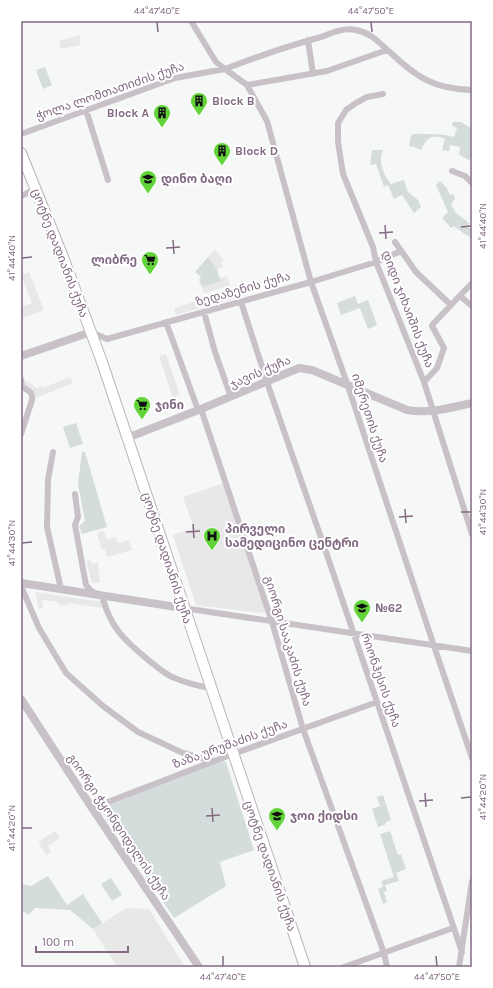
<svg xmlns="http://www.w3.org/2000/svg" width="493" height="988" viewBox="0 0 493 988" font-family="Karla,'Noto Sans Georgian',sans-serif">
  <rect width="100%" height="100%" fill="#f5f8f6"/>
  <path fill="#e8e8e9" d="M80 35V45L61 49 59 41Z
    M215 249 224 261 221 263 223 266 217 270 208 257Z
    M29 272 44 310 21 319V307L32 303 21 275Z
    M227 276 230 286 204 293 202 287 221 281 220 278Z
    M236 289 239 297 176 315 174 308Z
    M166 354 180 395 173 398 159 356Z
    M70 377 73 383 36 398 34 393 22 383 24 381H27L37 388 42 386 43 388Z
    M224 483 266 611 260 613 196 605 173 535 194 528 183 497Z
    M104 531 107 540 116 537 118 543 129 540 132 550 107 557 105 549 102 550 97 533Z
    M91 560 92 564 98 562 100 583H92L86 561Z
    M35 592 103 602 102 608 68 603 67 606 59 605 58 602 42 600 43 608 39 609Z
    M55 831 60 838 48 846 51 852 46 855 38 842Z
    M126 908 149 909 185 967H117L93 929Z"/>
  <path fill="#d5dcdc" d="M45 67 52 85 43 89 36 70Z
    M453 122H461L472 129V159L469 160 459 155 460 147 450 145 449 151 442 150 445 139C431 133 427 138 421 150L414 147 409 146 411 135C416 133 419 134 424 134 435 134 444 134 454 137L457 128 452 126Z
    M372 150H383C378 163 383 174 391 184L404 180 408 192 418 200 421 207 414 213 402 195 394 199 388 185 384 187 376 164 370 165Z
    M440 181 446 187 450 195 453 194 455 199 451 204 455 212 469 223 468 228H472V238L463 233 454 226 451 228 442 218 448 212 436 185Z
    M208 257 217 270 221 281 202 287 199 280 201 277 195 272Z
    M355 296 358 304 368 300 377 325 368 329 360 308 341 315 337 303Z
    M76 423 83 444 70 448 63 427Z
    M82 452H85L107 527 82 534 79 526 85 521 78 484Z
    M223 760 226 762 254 850 220 862 226 886 174 918 100 810 102 806Z
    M383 795 391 820 386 822V824L378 827 372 809 380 806 377 797Z
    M390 831 398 855 401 854 406 869 396 873 399 881 385 885 387 891 384 892 387 902 383 904 378 889 383 887 381 881 394 877 380 834Z
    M48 876 67 905 83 894 102 923 93 929 70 910 35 908 29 915 21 910V884L31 886Z
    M111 878 122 895 112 901 101 884Z"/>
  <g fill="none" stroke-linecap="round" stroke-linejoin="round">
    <defs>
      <path id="primary" d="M21 153 63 257 102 362 305 967"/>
    </defs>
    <use href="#primary" stroke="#bcb5bc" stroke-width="12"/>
    <path stroke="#c8c1c8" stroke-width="6" d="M191 21 216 62 225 69C256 57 288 46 321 37 331 33 345 27 356 30 372 33 379 43 391 53 417 78 435 89 472 90
      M308 40 313 74
      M247 85 267 121 311 282 348 386 434 646 472 758
      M383 94 367 97 356 103 346 110 338 123V142L343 174 373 247 376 262 424 382 472 534
      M86 110 108 180
      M21 134 175 78 225 69 247 85 327 71 387 50
      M452 171 465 176 472 183
      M21 196 36 189
      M395 242 416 272 451 305
      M460 296 472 306
      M241 302 270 391 326 552 462 952
      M204 312 215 352 231 397
      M166 322 197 407 201 409 272 622 303 729 384 953 387 967
      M91 332 107 339 311 282 376 262 401 251
      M21 379 22 387C29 391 33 392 32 400L21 434
      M424 382 437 368 444 348 432 326 433 324 472 283
      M53 452 48 480 47 527 61 589
      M75 494 78 517 75 525 86 585 91 591 102 596C106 609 110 621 119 632 127 643 160 671 172 677 184 682 198 686 210 688
      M21 586 39 628 66 673 103 706 138 732 183 753 212 761
      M183 608 472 651
      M92 808 222 758 377 702
      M344 967 453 928
      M459 967 472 881"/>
    <path stroke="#c8c1c8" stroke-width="8" d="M21 356 91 332
      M127 438 201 409 299 368 312 370 407 410C430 414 449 408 472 403
      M21 583 183 608
      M21 699 92 808 199 967"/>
    <use href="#primary" stroke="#fff" stroke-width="10"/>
  </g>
  <path fill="none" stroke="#826a83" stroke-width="1.5" d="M157 22 158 32M371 22 372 32M385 225 386 239M461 227 471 226M379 233 393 232M173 240 174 254M166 248 180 247M22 258 32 257M405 509 406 523M461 512H471M399 517 413 516M193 524 194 538M186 532 200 531M22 543 32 542M425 793 426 807M461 798 471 797M419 801 433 800M212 808 213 822M206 816 220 815M22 828H32M223 956V966M436 956 437 966"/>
  <defs>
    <symbol id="building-pin" viewBox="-11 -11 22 30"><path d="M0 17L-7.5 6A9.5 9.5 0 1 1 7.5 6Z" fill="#63d33a" stroke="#fff"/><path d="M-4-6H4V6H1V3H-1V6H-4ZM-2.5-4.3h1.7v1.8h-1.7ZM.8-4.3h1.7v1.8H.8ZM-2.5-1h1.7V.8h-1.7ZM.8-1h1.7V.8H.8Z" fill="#111"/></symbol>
    <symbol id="school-pin" viewBox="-11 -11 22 30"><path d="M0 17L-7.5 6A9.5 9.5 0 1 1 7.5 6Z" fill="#63d33a" stroke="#fff"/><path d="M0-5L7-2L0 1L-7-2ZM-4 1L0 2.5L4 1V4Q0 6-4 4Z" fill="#111"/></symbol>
    <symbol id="supermarket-pin" viewBox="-11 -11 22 30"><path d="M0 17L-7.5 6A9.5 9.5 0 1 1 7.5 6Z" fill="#63d33a" stroke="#fff"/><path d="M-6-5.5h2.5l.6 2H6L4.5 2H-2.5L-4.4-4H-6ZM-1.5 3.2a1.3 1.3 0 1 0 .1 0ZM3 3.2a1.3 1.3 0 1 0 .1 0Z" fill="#111"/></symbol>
    <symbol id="hospital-pin" viewBox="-11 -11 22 30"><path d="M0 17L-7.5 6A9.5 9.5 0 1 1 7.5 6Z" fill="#63d33a" stroke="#fff"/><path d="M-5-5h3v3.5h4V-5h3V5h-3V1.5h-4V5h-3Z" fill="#111"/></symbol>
  </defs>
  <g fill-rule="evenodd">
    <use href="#building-pin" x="189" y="91" width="20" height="27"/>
    <use href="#building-pin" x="152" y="103" width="20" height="27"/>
    <use href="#building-pin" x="212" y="141" width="20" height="27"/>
    <use href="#school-pin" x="138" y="169" width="20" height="27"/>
    <use href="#supermarket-pin" x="140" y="250" width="20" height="27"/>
    <use href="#supermarket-pin" x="132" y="395" width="20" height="27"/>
    <use href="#hospital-pin" x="202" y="526" width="20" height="27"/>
    <use href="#school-pin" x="352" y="598" width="20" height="27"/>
    <use href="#school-pin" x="267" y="806" width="20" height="27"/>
  </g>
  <g text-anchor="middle" stroke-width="4" stroke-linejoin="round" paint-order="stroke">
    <g font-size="12" fill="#826a83" stroke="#fff">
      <text transform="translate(110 91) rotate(-19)" y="4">ჭოლა ლომთათიძის ქუჩა</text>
      <text transform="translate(60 253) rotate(69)" y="4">ცოტნე დადიანის ქუჩა</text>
      <text transform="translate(243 289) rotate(-16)" y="4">ზედაზენის ქუჩა</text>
      <text transform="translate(408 309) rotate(69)" y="4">დიდი ჯიხაიშის ქუჩა</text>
      <text transform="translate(260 372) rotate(-23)" y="4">ჯავის ქუჩა</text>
      <text transform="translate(370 418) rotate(72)" y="4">იმერეთის ქუჩა</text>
      <text transform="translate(167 558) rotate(72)" y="4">ცოტნე დადიანის ქუჩა</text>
      <text transform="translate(288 641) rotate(73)" y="4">გიორგი სააკაძის ქუჩა</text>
      <text transform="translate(381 680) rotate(71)" y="4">რიონჰესის ქუჩა</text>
      <text transform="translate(230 744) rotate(-20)" y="4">ზაზა ურუშაძის ქუჩა</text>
      <text transform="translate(119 827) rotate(56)" y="4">გიორგი ჭყონდიდელის ქუჩა</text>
      <text transform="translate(270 866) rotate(71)" y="4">ცოტნე დადიანის ქუჩა</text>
    </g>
    <g font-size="12" font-weight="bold" fill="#826a83" stroke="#fff" text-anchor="start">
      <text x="212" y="105">Block B</text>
      <text x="149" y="117" text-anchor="end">Block A</text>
      <text x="235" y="155">Block D</text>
      <text x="161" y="183">დინო ბაღი</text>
      <text x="137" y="264" text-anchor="end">ლიბრე</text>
      <text x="155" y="409">ჯინი</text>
      <text x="225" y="533">პირველი<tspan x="225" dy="14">სამედიცინო ცენტრი</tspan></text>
      <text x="375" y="612">№62</text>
      <text x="290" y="820">ჯოი ქიდსი</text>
    </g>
  </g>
  <rect width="493" height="988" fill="none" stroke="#ffffff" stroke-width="44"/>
  <path d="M36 946v6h92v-6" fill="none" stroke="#826a83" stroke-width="2"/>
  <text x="42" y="946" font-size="12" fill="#826a83" stroke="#ffffff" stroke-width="3" paint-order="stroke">100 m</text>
  <rect x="22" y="22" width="449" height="944" fill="none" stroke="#826a83" stroke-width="1.5"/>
  <g font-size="10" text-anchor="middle" fill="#826a83">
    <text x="157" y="14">44°47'40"E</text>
    <text x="371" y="14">44°47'50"E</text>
    <text transform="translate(482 226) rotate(-90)" y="4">41°44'40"N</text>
    <text transform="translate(11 258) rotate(-90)" y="4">41°44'40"N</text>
    <text transform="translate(482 512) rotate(-90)" y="4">41°44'30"N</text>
    <text transform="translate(11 543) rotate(-90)" y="4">41°44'30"N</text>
    <text transform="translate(482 797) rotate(-90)" y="4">41°44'20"N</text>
    <text transform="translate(11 828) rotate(-90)" y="4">41°44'20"N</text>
    <text x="223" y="980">44°47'40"E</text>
    <text x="437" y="980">44°47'50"E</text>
  </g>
</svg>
